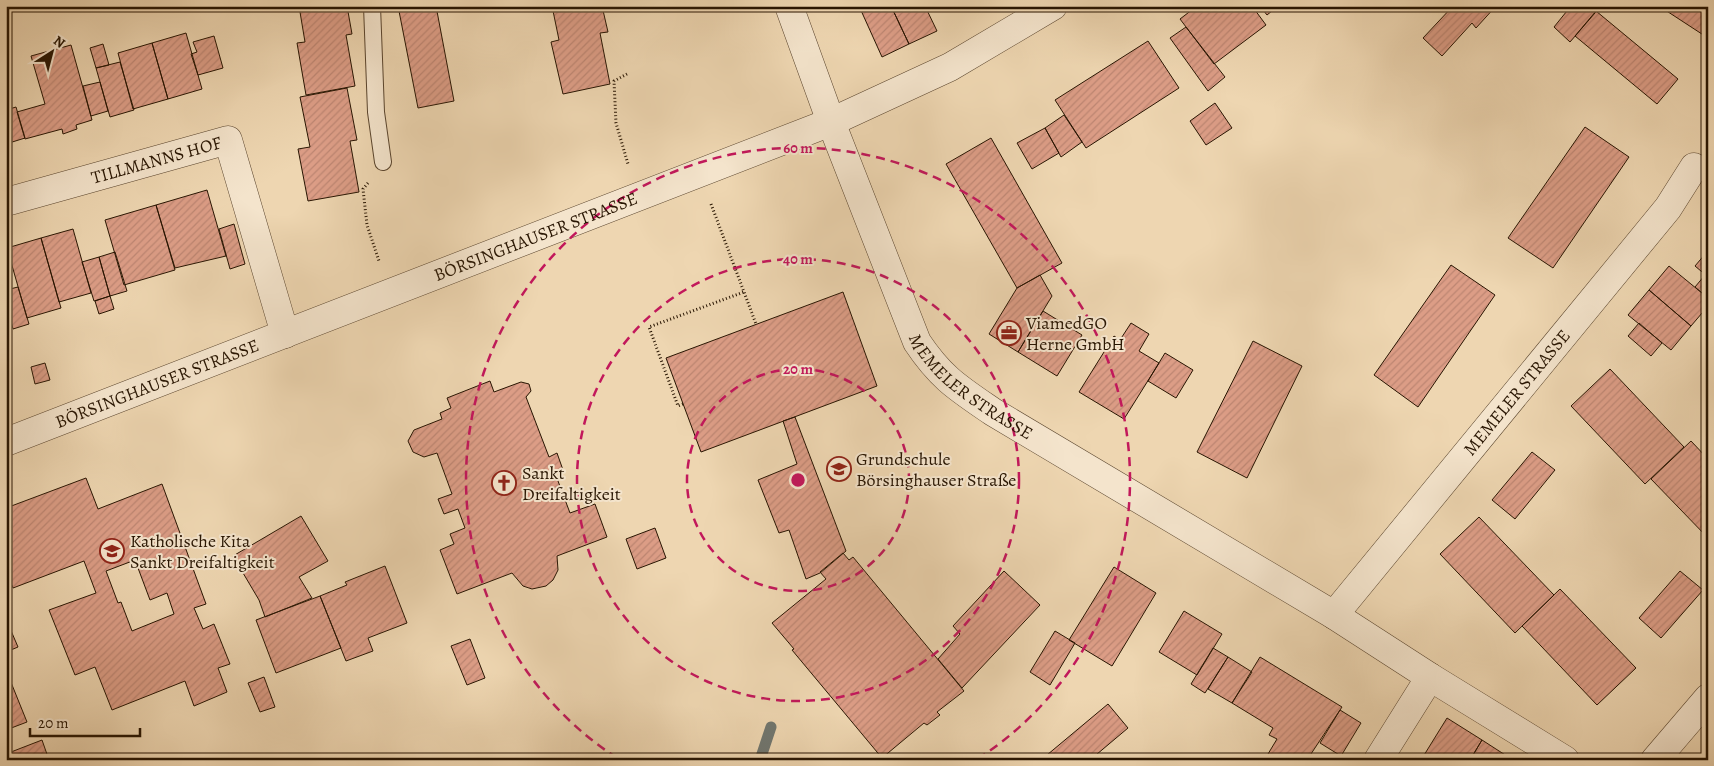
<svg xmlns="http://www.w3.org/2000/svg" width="1714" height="766" viewBox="0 0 1714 766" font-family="Alegreya,serif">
  <defs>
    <pattern id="building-hatch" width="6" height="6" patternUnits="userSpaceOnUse" patternTransform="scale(1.25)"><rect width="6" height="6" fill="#dc9d86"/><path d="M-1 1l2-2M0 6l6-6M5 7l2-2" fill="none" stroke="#bd8672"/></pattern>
  </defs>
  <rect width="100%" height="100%" fill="#eed6b1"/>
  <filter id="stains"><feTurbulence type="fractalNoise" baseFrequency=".004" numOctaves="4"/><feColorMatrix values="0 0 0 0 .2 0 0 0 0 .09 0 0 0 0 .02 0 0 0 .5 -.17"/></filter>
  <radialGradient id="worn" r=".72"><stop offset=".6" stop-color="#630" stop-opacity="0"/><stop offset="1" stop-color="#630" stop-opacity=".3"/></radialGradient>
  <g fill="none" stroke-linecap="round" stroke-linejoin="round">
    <path stroke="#70766f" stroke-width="11" d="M760 760 771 727"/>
  </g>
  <path fill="url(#building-hatch)" stroke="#281502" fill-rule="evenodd" d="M299 6H347L352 34 346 35 355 86 306 95 297 43 305 42Z
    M398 6H436L454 101 418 108Z
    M552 6H602L608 32 600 33 610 84 563 94 551 42 559 40Z
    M859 6H891L909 44 882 57Z
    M891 6H925L937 31 909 44Z
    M1197 6H1252L1266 25 1214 64 1180 19Z
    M1260 6H1278L1267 15Z
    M1453 6H1496L1476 28 1472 23 1442 56 1423 38Z
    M1571 6H1601L1570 42 1554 27Z
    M1659 6H1708V38Z
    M1596 11 1678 79 1657 104 1575 36Z
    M1186 27 1225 77 1208 91 1170 38Z
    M186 33 202 89 168 99 152 43Z
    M214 36 223 68 198 75 191 54 197 52 193 42Z
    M1148 41 1179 88 1086 148 1055 100Z
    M152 43 168 99 133 109 118 53Z
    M103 44 109 65 96 68 90 48Z
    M71 45 92 120 76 125 77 129 63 134 62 129 25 139 17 112 45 104 31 56Z
    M120 62 134 110 110 117 96 68Z
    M100 82 108 111 91 116 83 86Z
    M347 88 357 140 350 141 359 192 308 201 298 149 310 147 300 97Z
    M1215 103 1232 128 1206 145 1190 121Z
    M16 107 25 138 9 143 6 134V110Z
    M1064 115 1082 142 1061 157 1045 128Z
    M1585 127 1629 157 1553 268 1508 238Z
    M1045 128 1059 153 1032 169 1017 143Z
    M991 138 1062 263 1017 288 946 164Z
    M207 190 226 256 175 268 156 205Z
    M156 205 175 270 124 285 105 220Z
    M234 224 245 264 230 269 219 229Z
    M73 229 91 293 59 302 41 238Z
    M41 238 61 308 27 318 7 248Z
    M115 252 127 291 110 296 99 257Z
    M1706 253 1708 255V277L1695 266Z
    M99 257 110 296 94 301 82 262Z
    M1451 265 1495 295 1418 407 1374 375Z
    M1669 266 1708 298V306L1691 326 1649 290Z
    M1040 275 1052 296 1018 352 989 334 1017 288Z
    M1705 275 1708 277V298L1695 287Z
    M18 287 29 324 13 329 6 303V290Z
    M1649 290 1691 326 1671 350 1628 315Z
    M843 292 877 386 701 452 666 358Z
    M110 296 114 309 99 314 95 301Z
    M1043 311 1082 335 1057 376 1018 352Z
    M1131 323 1149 334 1139 351 1159 363 1124 419 1079 392 1114 336 1120 340Z
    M1639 323 1662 343 1651 356 1628 336Z
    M1253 341 1302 366 1247 478 1197 452Z
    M1165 353 1193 370 1176 398 1148 381Z
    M45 363 50 380 35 384 31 367Z
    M1610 369 1684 447 1645 484 1571 406Z
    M490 381 494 392 521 382 529 384 531 391 526 397 549 457 557 453 563 470 555 473 570 513 595 504 607 537 557 556 558 570 553 580 546 586 532 589 523 586 512 573 457 594 440 550 454 544 450 534 465 528 458 509 444 514 438 499 452 494 437 453 424 457 413 452 408 441 414 430 442 419 440 413 451 408 447 398Z
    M795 417 846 551 820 573 806 579 789 530 779 533 758 480 797 464 783 421Z
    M1691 441 1708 459V538L1651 479Z
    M1532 452 1555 470 1515 519 1492 500Z
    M86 478 98 509 162 484 206 604 194 608 203 629 214 624 230 664 218 668 227 692 194 706 185 681 112 710 95 667 75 675 49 610 96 593 84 561 13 588 6 571V508ZM135 560 150 600 167 593 174 614 132 631 121 602 118 603 106 571Z
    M301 516 328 561 299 577 312 598 265 617 259 600 233 556Z
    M1479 517 1554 595 1515 633 1440 554Z
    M655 528 666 558 637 569 626 539Z
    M843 553 849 560 853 557 964 691 937 712 940 715 927 725 924 723 882 758 792 650 794 649 772 623 826 579 820 572Z
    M385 566 407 623 368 638 373 651 346 661 320 596 347 585 345 582Z
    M1114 567 1156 593 1112 666 1069 640Z
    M1004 571 1040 605 962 688 938 659 960 634 953 626Z
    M1680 571 1703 590 1661 638 1639 618Z
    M1560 589 1636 668 1597 705 1522 626Z
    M320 596 341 648 276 673 256 620Z
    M1184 611 1222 634 1197 675 1159 652Z
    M6 619 18 647 6 652Z
    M1055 631 1075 643 1050 685 1030 672Z
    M470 639 485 678 467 685 451 646Z
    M1213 648 1228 657 1205 693 1191 684Z
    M1228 657 1252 672 1232 703 1208 689Z
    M1260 657 1342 707 1307 760H1278L1268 754 1277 739 1269 735 1273 728 1232 703Z
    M6 670 27 722 6 730Z
    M264 677 275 707 260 712 248 683Z
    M1108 704 1128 728 1090 760H1041Z
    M1340 710 1361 723 1341 756 1320 743Z
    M1447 718 1482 740 1470 760H1421Z
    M42 740 49 760H14L11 752Z
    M1482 740 1513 760H1470Z"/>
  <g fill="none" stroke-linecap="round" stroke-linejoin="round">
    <defs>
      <path id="lane" d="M372 6 376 112 383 162"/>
      <g id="street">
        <path id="s1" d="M789 6 831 122 917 342C941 378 958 388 993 412L1334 615 1430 677 1565 760"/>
        <path id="s2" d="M6 202 228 140 285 334"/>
        <path id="s3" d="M6 442 831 122 950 67 1053 6"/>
        <path id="s4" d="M1334 615 1668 208 1694 167"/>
        <path d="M1378 760 1430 677"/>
        <path d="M1655 760 1708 698"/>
      </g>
    </defs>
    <use href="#lane" stroke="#5a452e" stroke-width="18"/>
    <use href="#street" stroke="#5a452e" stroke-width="29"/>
    <path stroke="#281502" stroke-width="3" stroke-dasharray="1 2.5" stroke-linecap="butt" d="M627 74 614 81 616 123 628 164
      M368 183 363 189 367 225 379 261
      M711 204 756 324
      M683 404 678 406 649 327 744 292"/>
    <use href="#lane" stroke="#f4e4cc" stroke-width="16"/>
    <use href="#street" stroke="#f4e4cc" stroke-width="28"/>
  </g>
  <g fill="none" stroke="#c2185b" stroke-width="2.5" stroke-dasharray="9 6">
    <circle cx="798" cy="480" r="111"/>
    <circle cx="798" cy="480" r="221"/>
    <path d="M617 758A332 332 0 1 1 979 758"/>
  </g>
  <defs>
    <symbol id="office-ring" viewBox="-11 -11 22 22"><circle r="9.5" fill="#f4e4cc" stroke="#8f2418" stroke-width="1.5"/><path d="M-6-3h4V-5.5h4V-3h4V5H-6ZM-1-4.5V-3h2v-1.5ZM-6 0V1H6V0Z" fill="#8f2418"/></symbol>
    <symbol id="school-ring" viewBox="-11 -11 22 22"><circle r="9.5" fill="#f4e4cc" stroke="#8f2418" stroke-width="1.5"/><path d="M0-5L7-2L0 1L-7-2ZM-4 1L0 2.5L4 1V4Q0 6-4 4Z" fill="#8f2418"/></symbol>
    <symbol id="church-ring" viewBox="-11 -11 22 22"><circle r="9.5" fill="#f4e4cc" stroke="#8f2418" stroke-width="1.5"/><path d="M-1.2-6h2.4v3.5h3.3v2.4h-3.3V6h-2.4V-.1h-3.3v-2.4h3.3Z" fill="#8f2418"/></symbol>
  </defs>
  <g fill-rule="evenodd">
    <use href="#office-ring" x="995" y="319" width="28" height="28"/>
    <use href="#school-ring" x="825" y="455" width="28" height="28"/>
    <use href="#church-ring" x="490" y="469" width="28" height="28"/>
    <use href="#school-ring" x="98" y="537" width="28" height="28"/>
  </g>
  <g text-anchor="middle" stroke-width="4" stroke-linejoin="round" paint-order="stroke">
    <g font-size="18" fill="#281502" stroke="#f4e4cc">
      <text dy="6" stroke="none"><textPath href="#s2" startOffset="156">TILLMANNS HOF</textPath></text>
      <text dy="6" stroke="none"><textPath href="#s3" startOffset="568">BÖRSINGHAUSER STRASSE</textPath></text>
      <text dy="6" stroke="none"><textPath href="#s3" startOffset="162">BÖRSINGHAUSER STRASSE</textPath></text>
      <text dy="6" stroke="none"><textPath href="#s1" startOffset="430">MEMELER STRASSE</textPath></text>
      <text dy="6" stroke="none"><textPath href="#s4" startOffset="288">MEMELER STRASSE</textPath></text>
    </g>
    <g font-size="18" fill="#281502" stroke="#f4e4cc" text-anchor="start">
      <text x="1026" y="329">ViamedGO<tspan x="1026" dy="21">Herne GmbH</tspan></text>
      <text x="856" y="465">Grundschule<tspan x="856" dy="21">Börsinghauser Straße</tspan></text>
      <text x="522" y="479">Sankt<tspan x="522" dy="21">Dreifaltigkeit</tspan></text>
      <text x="130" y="547">Katholische Kita<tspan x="130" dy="21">Sankt Dreifaltigkeit</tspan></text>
    </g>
  </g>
  <circle cx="798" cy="480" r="8" fill="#c2185b" stroke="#f4e4cc" stroke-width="2.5"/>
  <g font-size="15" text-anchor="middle" font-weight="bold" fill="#c2185b" stroke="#f4e4cc" stroke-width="4" stroke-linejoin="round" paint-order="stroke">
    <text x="798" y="153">60 m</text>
    <text x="798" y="264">40 m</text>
    <text x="798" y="374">20 m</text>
  </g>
  <rect width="1714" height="766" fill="none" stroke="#eed6b1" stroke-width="25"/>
  <rect x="8" y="8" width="1699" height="751" fill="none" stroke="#281502" stroke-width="2.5"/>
  <rect x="12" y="12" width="1689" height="741" fill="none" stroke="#281502"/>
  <g transform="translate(52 52) rotate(36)" stroke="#f4e4cc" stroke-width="4" paint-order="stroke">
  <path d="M0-4L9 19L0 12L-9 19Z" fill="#281502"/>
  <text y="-8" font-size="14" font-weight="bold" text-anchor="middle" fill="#281502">N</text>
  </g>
  <path d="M30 728v8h110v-8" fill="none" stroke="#281502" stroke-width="2.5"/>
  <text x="38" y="728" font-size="15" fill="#281502" stroke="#f4e4cc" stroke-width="4" paint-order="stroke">20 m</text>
  <rect width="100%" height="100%" filter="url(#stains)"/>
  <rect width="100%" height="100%" fill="url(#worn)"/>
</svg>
